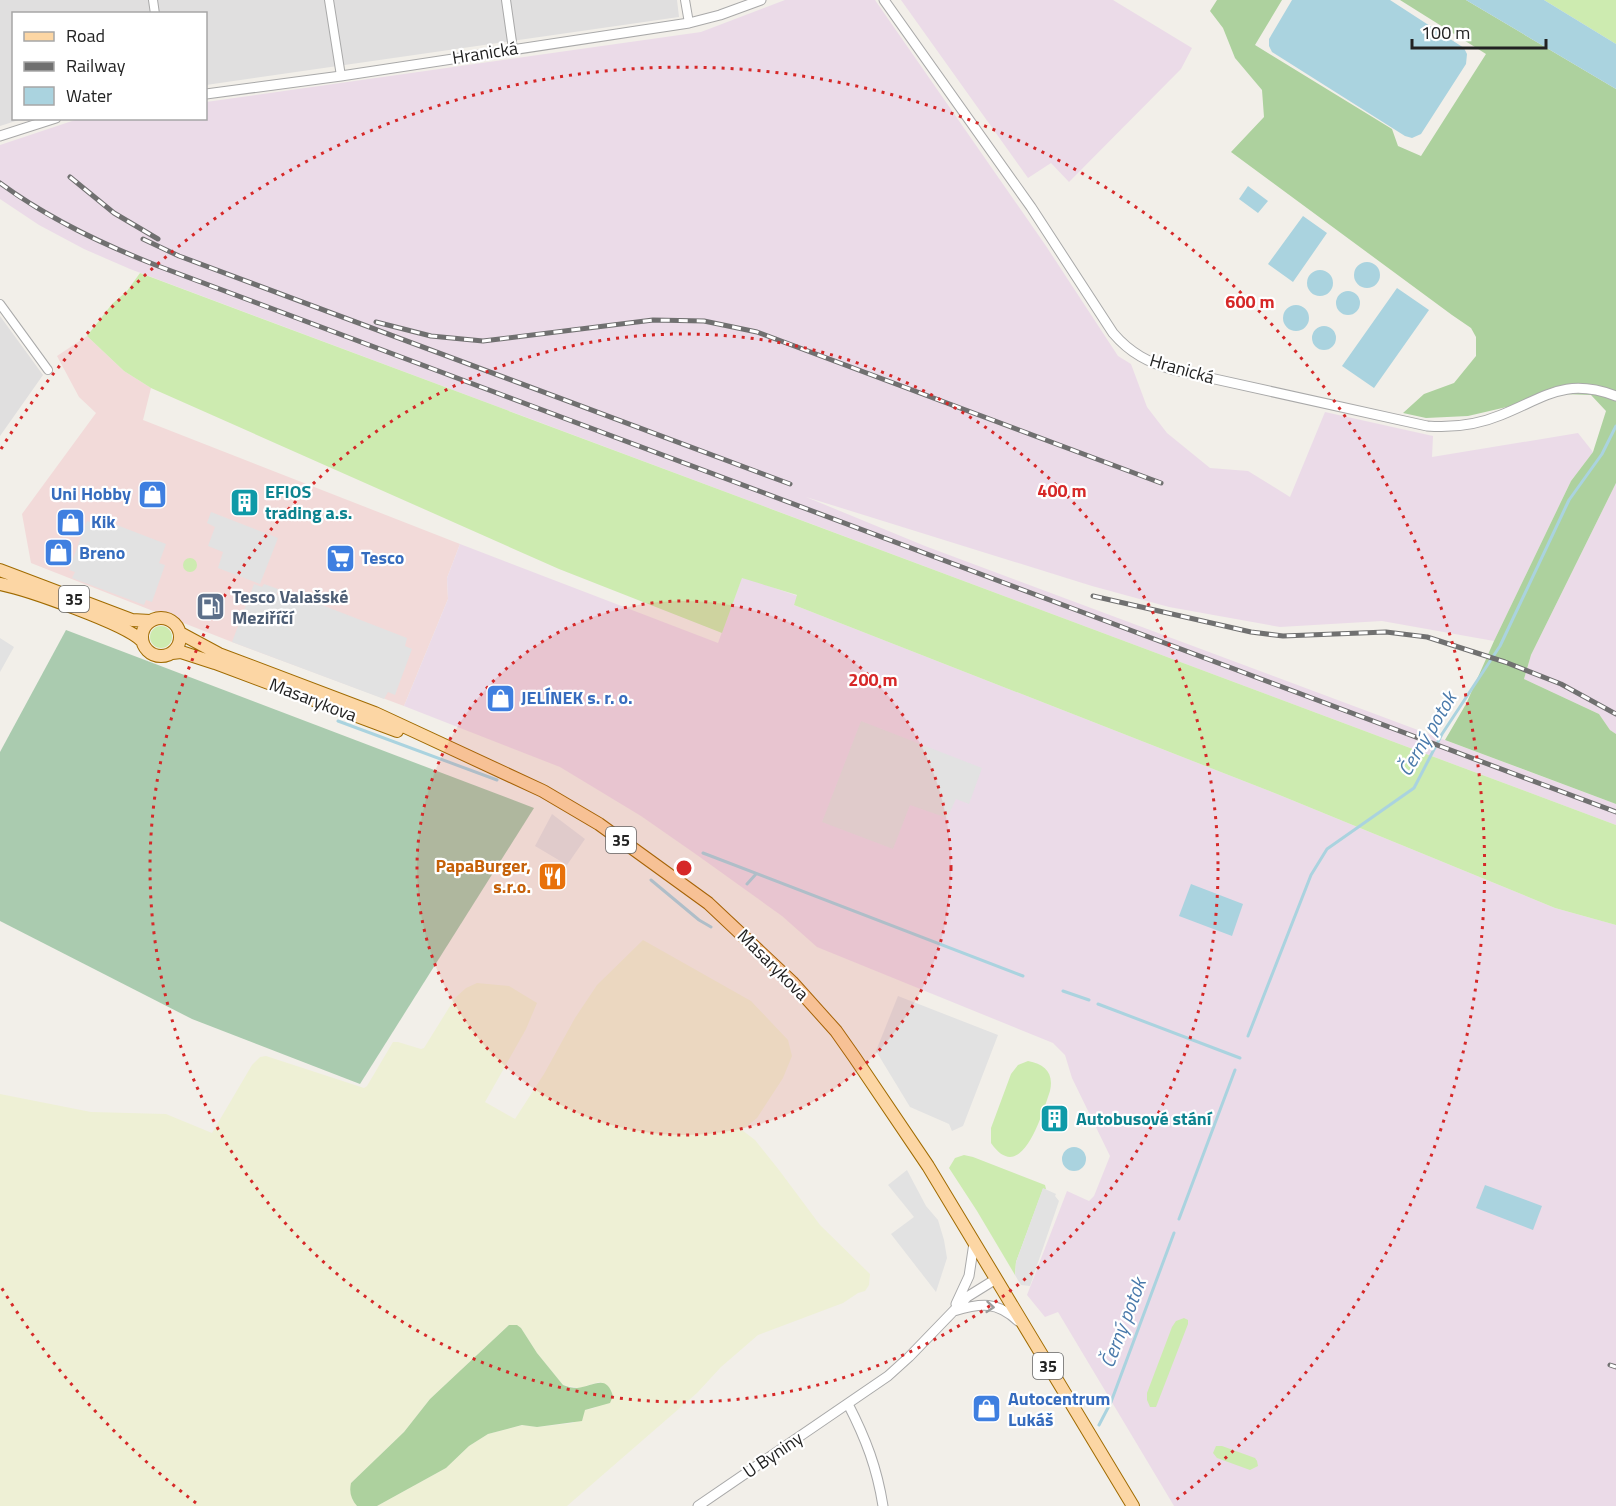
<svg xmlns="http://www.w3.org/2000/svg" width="1616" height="1506" viewBox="0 0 1616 1506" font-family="'Titillium Web',sans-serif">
  <rect width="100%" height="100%" fill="#f2efe9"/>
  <path fill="#e0dfdf" d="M0 0H677L679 17 206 85V14H14V118L22 119 0 126Z
    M0 316 43 375 0 436Z"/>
  <path fill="#f2dad9" d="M87 336 124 371 151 388 143 420 460 544 447 578 448 599 404 706 232 642 31 563 22 514 96 413 79 397 57 356Z"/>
  <path fill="#ebdbe8" d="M785 0H875L1046 246 1118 356 1131 364 1147 407 1167 433 1210 468 1248 471 1290 497 1325 412 1433 436 1432 457 1578 433 1593 452 1571 481 1494 641 1382 621 1280 627 1169 607 1092 586 806 497 925 546 1616 804V825L130 269 84 249 39 225 0 199V145L75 120 206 118V102L701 32Z
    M901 0H1113L1192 48 1181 69 1069 182 1051 163 1028 178Z
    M1616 483V734L1610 730 1599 714 1524 679 1531 655Z
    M460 544 718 643 742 577 798 596 794 605 1277 794 1555 908 1616 925V1506H1174L1058 1312 1045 1317 1027 1295 1067 1191 1089 1201 1094 1196 1110 1156 1072 1078 1065 1055 1053 1043 817 947 782 916 697 855 641 816 560 767 404 706 448 599 447 578Z"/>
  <path fill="#eef0d5" d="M643 940 751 1001 788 1040 792 1056 783 1078 757 1118 742 1130 755 1140 779 1170 820 1225 870 1274 869 1285 865 1291 858 1293 843 1303 758 1335 721 1367 697 1393 567 1506H377L446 1468 469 1446 488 1434 523 1425 537 1427 573 1423 585 1410 595 1408 611 1390 606 1385 599 1382 580 1388 563 1385 537 1353 521 1328 509 1325 430 1399 404 1432 351 1483 353 1501 357 1506H0V1094L91 1112 166 1114 212 1133 252 1065 260 1057 266 1056 364 1088 367 1086 393 1042H398L421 1049 424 1048 455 998 466 988 477 983 509 986 537 1003 526 1029 485 1102 515 1119 544 1074 575 1018 597 985Z"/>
  <path fill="#cdebb0" d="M1544 0H1616V44Z
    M140 273 1616 825V925L1555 908 1277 794 794 605 797 595 742 578 722 633 559 569 151 388 124 371 87 336 112 304 127 291Z
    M183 565a7 7 0 1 1 14 0a7 7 0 1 1-14 0Z
    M150 637a11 11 0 1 1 22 0a11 11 0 1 1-22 0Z
    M1028 1061C1045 1064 1054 1073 1050 1091 1043 1111 1022 1188 991 1143V1128L1011 1074 1018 1065Z
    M964 1155 973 1157 1045 1185 1046 1189H1043L1016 1262 1015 1275 977 1211 949 1168 955 1158Z
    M1184 1318 1188 1320V1324L1156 1407H1150L1147 1400V1393L1172 1327 1176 1321Z
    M1216 1446H1222L1255 1458 1257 1461 1258 1466 1250 1470 1217 1458 1213 1453Z"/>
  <path fill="#add19e" d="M1217 0H1282L1255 45 1392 129 1398 146 1421 156 1486 54 1400 0H1466L1616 89V483L1531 655 1524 679 1599 714 1610 730 1616 734V804L1445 740 1466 704 1494 641 1571 481 1593 452 1606 411 1591 395 1562 394 1468 416 1426 418 1403 413 1424 394 1454 383 1476 356V337L1471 328 1452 315 1231 152 1264 117 1262 90 1235 58 1223 28 1210 11Z
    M509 1325H517L521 1328 537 1353 563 1385C568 1387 572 1388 577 1388 593 1387 606 1373 613 1396L610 1403 585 1410 582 1421 537 1427 522 1425 488 1434 469 1446 446 1468 377 1506H357C351 1499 349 1492 351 1483L404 1432 430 1399Z"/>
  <path fill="#aacbaf" d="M66 630 534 808 360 1084 192 1019 0 921V752Z"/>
  <path fill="#e2e2e2" d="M211 512 278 538 260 584 218 568 223 552 208 546 215 527 207 523Z
    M96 517 166 544 159 563 165 565 152 602 146 600 144 605 72 578 75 572 69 570 87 521 93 523Z
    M254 584 262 587 264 584 278 589 277 595 293 601 296 595 407 638 405 646 412 649 395 695 388 692 384 699 232 642Z
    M0 638 14 647 0 672Z
    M861 721 982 768 969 804 956 799 947 818 910 805 893 849 822 822Z
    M552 814 585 839 567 865 535 846Z
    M898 996 998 1035 963 1126 952 1131 949 1124 910 1107 876 1051Z
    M907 1170 926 1206 938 1220 944 1240 947 1258 936 1292 891 1234 914 1217 888 1185Z
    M1043 1188 1056 1194 1055 1196 1059 1201 1030 1286 1021 1285 1015 1275 1016 1262Z"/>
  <path fill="#aad3df" d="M1292 0H1390L1464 48 1467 54 1466 64 1421 134 1412 138 1405 136 1272 52 1269 46V39Z
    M1466 0H1544L1616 44V89Z
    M1248 186 1268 201 1258 213 1239 199Z
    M1303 216 1327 233 1293 282 1268 264Z
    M1354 275a13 13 0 1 1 26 0a13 13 0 1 1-26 0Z
    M1307 283a13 13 0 1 1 26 0a13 13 0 1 1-26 0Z
    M1397 288 1429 310 1374 388 1342 366Z
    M1336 303a12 12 0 1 1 24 0a12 12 0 1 1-24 0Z
    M1283 318a13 13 0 1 1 26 0a13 13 0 1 1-26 0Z
    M1312 338a12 12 0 1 1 24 0a12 12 0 1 1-24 0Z
    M1191 884 1243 904 1232 936 1179 916Z
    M1062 1159a12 12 0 1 1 24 0a12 12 0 1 1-24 0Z
    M1485 1185 1542 1206 1533 1230 1476 1208Z"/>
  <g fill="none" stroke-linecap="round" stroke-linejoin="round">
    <path stroke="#aad3df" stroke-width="3" d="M338 721 497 780
      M703 853 1023 976
      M651 880 699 920 711 927
      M747 884 756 874
      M1063 991 1089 1000
      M1098 1004 1240 1058
      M1248 1036 1311 875 1327 849 1414 788 1442 734 1500 646 1569 500 1602 454 1616 426
      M1179 1219 1235 1070
      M1099 1425 1111 1402 1174 1233"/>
    <defs>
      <path id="minor" d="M153 0 155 14
        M329 0 341 76
        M506 0 513 49
        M685 0 689 23
        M0 304 48 370"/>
      <path id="tertiary" d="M884 0 1031 207 1113 333C1130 353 1149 363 1174 370L1427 426C1452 428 1477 425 1501 415 1546 397 1565 377 1616 396
        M206 94 341 76 689 23 720 15 761 0
        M0 136 56 118
        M956 1304 969 1276 974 1243
        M954 1311C981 1303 997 1301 1018 1321
        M848 1404C866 1439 877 1468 883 1506
        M698 1506 888 1376 909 1357 967 1297 996 1279"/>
      <path id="primary" d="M0 570 132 620 150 621
        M0 584C26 589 126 624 142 641
        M142 637a19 19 0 1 1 38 0a19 19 0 1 1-38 0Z
        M180 633 219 654 375 713 543 791 599 824 708 903 792 982 836 1031 855 1058 928 1166 1133 1506
        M172 653 181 652 215 663 397 731"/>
    </defs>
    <use href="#minor" stroke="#a9a9a9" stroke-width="10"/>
    <use href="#tertiary" stroke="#a9a9a9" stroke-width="11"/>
    <use href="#primary" stroke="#a06b00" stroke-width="14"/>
    <use href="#minor" stroke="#fff" stroke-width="8"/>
    <use href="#tertiary" stroke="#fff" stroke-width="9"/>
    <use href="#primary" stroke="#fcd6a4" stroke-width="12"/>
    <defs>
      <path id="rail" d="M70 177 114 213 158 239
        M0 183C49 219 102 244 158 266L1616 812
        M143 239 179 256 790 484
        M376 322 431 336 483 341 653 320 704 321 757 332 1161 483
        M1093 596 1251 632 1283 636 1386 632 1427 637 1505 662 1561 684 1616 714
        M1610 1365 1616 1367"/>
    </defs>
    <use href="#rail" stroke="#707070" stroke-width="5"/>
    <use href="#rail" stroke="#fff" stroke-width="3" stroke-dasharray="9" stroke-linecap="butt"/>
  </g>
  <defs><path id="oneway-chevron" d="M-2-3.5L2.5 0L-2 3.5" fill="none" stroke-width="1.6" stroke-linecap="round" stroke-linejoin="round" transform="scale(1.5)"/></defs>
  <use stroke="#9c9c9c" href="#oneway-chevron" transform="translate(990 1307) rotate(5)"/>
  <circle cx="684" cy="868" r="267" fill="#d62828" fill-opacity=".12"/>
  <g fill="none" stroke="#d62828" stroke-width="3" stroke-dasharray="3 6">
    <circle cx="684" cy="868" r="267"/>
    <circle cx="684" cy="868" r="534"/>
    <path d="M196 1503A801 801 0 0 1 1 1287M1 449A801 801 0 1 1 1172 1503"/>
  </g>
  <defs>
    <symbol id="shop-square" viewBox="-11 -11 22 22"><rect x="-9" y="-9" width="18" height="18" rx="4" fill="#3f7fe0" stroke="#fff"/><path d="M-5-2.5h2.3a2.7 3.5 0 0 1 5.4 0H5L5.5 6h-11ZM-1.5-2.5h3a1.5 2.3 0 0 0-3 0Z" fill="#fff"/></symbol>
    <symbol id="building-square" viewBox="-11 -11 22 22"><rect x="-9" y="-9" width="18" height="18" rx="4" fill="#0f9aa8" stroke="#fff"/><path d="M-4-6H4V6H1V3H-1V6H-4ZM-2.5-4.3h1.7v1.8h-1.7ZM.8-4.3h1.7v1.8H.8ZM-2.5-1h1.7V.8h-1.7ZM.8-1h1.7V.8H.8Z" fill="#fff"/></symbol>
    <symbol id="supermarket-square" viewBox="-11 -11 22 22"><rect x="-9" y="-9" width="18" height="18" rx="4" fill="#3f7fe0" stroke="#fff"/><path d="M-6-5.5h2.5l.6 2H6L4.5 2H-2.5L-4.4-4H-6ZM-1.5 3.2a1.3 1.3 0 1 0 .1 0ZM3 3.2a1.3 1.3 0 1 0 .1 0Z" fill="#fff"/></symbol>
    <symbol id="fuel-square" viewBox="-11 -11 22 22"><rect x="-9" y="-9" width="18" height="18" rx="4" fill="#5c6f8a" stroke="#fff"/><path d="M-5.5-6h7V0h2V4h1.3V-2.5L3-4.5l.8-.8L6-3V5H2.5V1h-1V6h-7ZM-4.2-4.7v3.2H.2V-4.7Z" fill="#fff"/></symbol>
    <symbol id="restaurant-square" viewBox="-11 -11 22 22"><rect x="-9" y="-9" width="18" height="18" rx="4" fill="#e8710a" stroke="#fff"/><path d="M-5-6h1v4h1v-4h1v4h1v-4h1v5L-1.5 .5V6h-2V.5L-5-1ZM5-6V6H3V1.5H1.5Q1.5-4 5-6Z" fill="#fff"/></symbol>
  </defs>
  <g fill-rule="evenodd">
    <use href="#shop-square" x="136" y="478" width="33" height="33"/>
    <use href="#building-square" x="228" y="486" width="33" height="33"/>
    <use href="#shop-square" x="54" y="506" width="33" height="33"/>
    <use href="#shop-square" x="42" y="536" width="33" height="33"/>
    <use href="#supermarket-square" x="324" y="542" width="33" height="33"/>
    <use href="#fuel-square" x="194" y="590" width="33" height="33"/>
    <use href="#shop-square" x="484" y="682" width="33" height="33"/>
    <use href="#restaurant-square" x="536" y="860" width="33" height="33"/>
    <use href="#building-square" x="1038" y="1102" width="33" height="33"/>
    <use href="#shop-square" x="970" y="1392" width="33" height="33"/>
  </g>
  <g text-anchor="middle" stroke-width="4.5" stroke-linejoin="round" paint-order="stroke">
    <g fill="#fff" stroke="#646464" stroke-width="1.5">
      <rect x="59" y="586" width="30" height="26" rx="4.5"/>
      <rect x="606" y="827" width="30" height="26" rx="4.5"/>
      <rect x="1033" y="1353" width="30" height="26" rx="4.5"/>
    </g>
    <g font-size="16" font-weight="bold" fill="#222">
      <text x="74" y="605">35</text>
      <text x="621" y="846">35</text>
      <text x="1048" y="1372">35</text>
    </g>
    <g font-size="18" fill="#222" stroke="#fff">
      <text transform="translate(485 53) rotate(-9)" y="6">Hranická</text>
      <text transform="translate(1182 369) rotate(16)" y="6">Hranická</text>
      <text transform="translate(313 700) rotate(21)" y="6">Masarykova</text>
      <text transform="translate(773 965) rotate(45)" y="6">Masarykova</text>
      <text transform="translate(773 1455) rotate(-34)" y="6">U Byniny</text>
    </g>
    <g font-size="18" font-weight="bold" fill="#0d838f" stroke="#fff" text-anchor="start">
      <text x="265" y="498">EFIOS<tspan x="265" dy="21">trading a.s.</tspan></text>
      <text x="1076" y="1125">Autobusové stání</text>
    </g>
    <g font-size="18" font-weight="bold" fill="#366cbe" stroke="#fff" text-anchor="start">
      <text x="131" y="500" text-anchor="end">Uni Hobby</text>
      <text x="91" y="528">Kik</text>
      <text x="79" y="559">Breno</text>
      <text x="361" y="564">Tesco</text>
      <text x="521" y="704">JELÍNEK s. r. o.</text>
      <text x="1008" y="1405">Autocentrum<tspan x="1008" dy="21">Lukáš</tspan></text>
    </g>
    <g font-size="18" font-weight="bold" fill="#4e5e75" stroke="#fff" text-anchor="start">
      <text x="232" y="603">Tesco Valašské<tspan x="232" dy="21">Meziříčí</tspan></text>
    </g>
    <g font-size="18" font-weight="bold" fill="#c56008" stroke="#fff" text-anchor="end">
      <text x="531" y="872">PapaBurger,<tspan x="531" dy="21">s.r.o.</tspan></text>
    </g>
    <g font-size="20" font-style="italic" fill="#4a7aab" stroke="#fff">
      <text transform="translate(1427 734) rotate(-59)" y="7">Černý potok</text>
      <text transform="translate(1123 1323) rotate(-69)" y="7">Černý potok</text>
    </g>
  </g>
  <circle cx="684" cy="868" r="9" fill="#d62828" stroke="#fff" stroke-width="3"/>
  <g font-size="18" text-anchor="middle" font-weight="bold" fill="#d62828" stroke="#fff" stroke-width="4.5" stroke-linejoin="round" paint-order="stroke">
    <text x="1250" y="308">600 m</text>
    <text x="1062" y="497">400 m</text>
    <text x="873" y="686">200 m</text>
  </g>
  <rect x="12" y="12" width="195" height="108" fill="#ffffff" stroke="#a7a7a7" stroke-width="1.5"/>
  <rect x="24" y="32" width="30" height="9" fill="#fcd6a4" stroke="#a7a7a7" stroke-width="1.5"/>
  <text x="66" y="42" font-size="18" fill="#222222">Road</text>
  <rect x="24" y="62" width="30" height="9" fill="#707070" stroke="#a7a7a7" stroke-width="1.5"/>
  <text x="66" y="72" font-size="18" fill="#222222">Railway</text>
  <rect x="24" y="87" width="30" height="18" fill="#aad3df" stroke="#a7a7a7" stroke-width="1.5"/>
  <text x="66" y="102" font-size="18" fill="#222222">Water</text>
  <path d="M1412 39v9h134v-9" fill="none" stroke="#222222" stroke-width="3"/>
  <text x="1421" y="39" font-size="18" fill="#222222" stroke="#ffffff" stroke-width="4.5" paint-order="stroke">100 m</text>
</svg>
